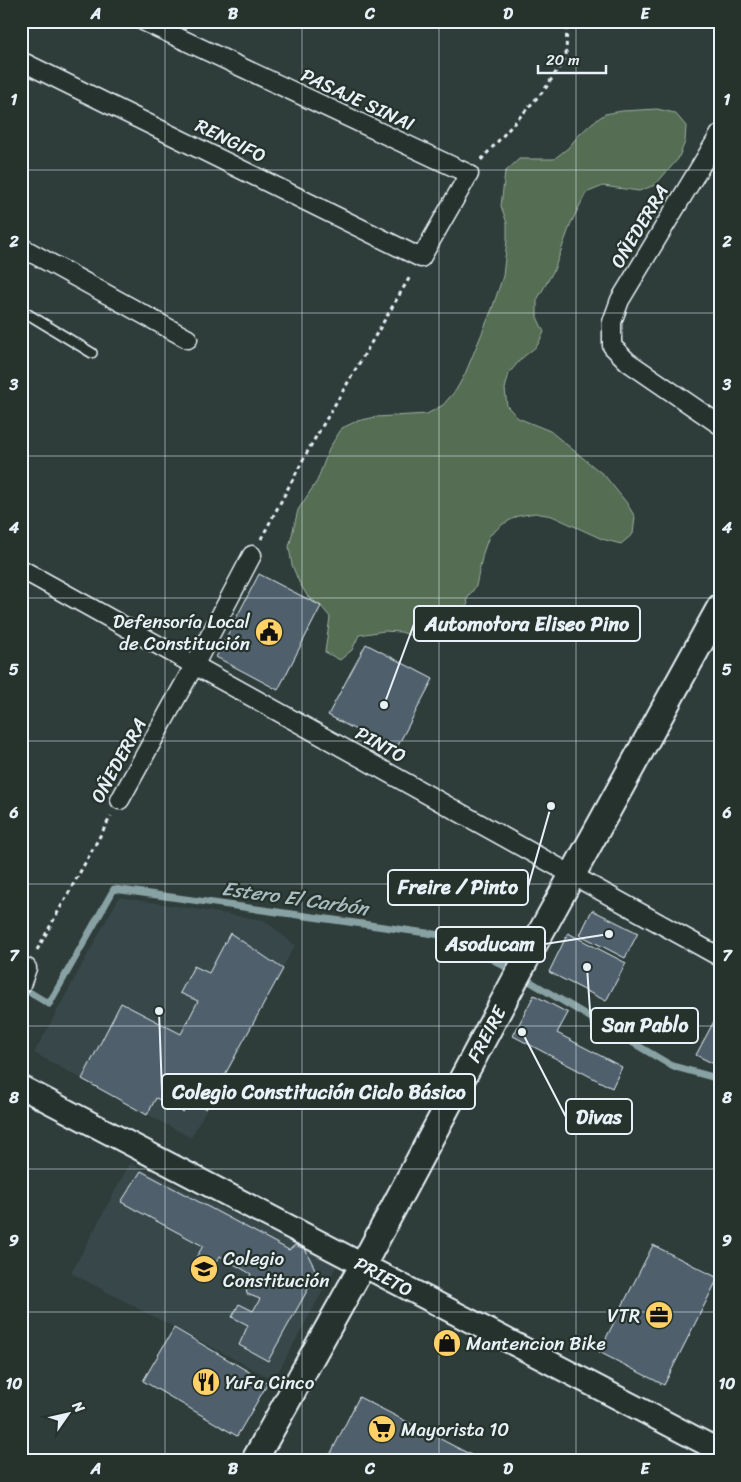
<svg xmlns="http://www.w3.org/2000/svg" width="741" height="1482" viewBox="0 0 741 1482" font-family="Sriracha,sans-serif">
  <rect width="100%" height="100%" fill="#2e3c3a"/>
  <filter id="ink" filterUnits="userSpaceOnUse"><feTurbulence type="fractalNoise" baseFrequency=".02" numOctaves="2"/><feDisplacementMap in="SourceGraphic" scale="10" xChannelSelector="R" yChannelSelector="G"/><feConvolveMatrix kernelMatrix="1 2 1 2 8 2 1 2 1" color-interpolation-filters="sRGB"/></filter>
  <g filter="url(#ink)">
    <path fill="#384749" d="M119 897 264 920 295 945 191 1138 34 1053Z
      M130 1163 337 1265 274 1380 71 1273Z"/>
    <path fill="#556d52" stroke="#9eafa5" d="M657 109 675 113 686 126 685 142 678 159 655 185 639 191 603 186 586 193 571 223 554 270 537 300V317L544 332 537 346 522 358 509 373 505 389 507 406 518 418 550 431 605 476 626 502 635 517 633 534 621 544 602 539 552 516 535 513 518 516 503 524 489 536 483 553 476 586 467 599 468 604 457 618 451 633 435 639 418 638 401 632 384 631 359 635 352 650 340 660 325 652 330 617 321 606 308 597 299 582 292 565 289 547 298 510 317 481 330 447 342 428 357 421 376 417 427 414 443 405 456 390 465 374 492 309 503 276 507 240V223L501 206 505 172 519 159H554L568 148 579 135 592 123 605 114 622 111Z"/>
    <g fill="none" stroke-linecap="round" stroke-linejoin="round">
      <path stroke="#88a1a3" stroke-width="7" d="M21 987 49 1004 114 889 455 937 672 1066 720 1079"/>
    </g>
    <path fill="#50606c" stroke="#e8f1f8" d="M259 574 321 606 278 690 216 657Z
      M366 644 433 679 395 751 328 715Z
      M592 910 638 933 625 958 580 935Z
      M230 933 283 969 206 1109 189 1099 183 1112 156 1098 147 1115 82 1079 121 1003 181 1034 198 1001 180 993 194 966 209 973Z
      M568 933 626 963 606 1001 549 972Z
      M534 995 568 1013 557 1033 622 1067 612 1088 513 1036Z
      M720 1010V1067L696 1055Z
      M141 1171 289 1250 295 1245 305 1249 317 1273 268 1361 239 1345 248 1325 232 1317 239 1304 253 1311 260 1299 247 1294 245 1283 251 1274 220 1256 211 1270 195 1259 203 1246 121 1202Z
      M653 1245 718 1278 664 1385 599 1352Z
      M174 1328 268 1383 237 1436 143 1381Z
      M359 1397 483 1461H327Z"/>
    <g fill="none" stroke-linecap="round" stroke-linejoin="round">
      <defs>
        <path id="service" d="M21 310 92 353"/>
        <path id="minor" d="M21 61 421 258 469 174 143 21
          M720 134 620 300 612 322V346L628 362 720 425
          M21 247 188 339
          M21 569 720 957
          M120 800 195 664 252 555
          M21 985 27 968"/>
        <path id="tertiary" d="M21 1087 720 1451"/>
        <path id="secondary" d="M254 1461 363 1265 526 959 720 607"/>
      </defs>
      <use href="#service" stroke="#e8f1f8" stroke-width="12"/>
      <use href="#minor" stroke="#e8f1f8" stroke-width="21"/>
      <use href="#tertiary" stroke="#e8f1f8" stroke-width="26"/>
      <use href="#secondary" stroke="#e8f1f8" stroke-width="29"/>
      <path stroke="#e8f1f8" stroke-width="3" stroke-dasharray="4 4" stroke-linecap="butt" d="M718 21 720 24
        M481 160 545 89 566 57 567 21
        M261 539 310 447 411 275
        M37 950 111 816"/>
      <use href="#service" stroke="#26332d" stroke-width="9"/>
      <use href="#minor" stroke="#26332d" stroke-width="18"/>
      <use href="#tertiary" stroke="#26332d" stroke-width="22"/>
      <use href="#secondary" stroke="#26332d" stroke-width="25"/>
    </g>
  </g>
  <path fill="none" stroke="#e8f1f8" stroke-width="1" stroke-opacity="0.55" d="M165 21V1461M302 21V1461M439 21V1461M576 21V1461M21 170H720M21 313H720M21 456H720M21 598H720M21 741H720M21 884H720M21 1026H720M21 1169H720M21 1312H720"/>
  <defs>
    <symbol id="civic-disc" viewBox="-11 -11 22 22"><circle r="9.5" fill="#ffd166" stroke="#26332d"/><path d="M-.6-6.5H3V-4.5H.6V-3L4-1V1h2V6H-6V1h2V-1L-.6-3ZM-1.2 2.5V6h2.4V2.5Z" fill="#111"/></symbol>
    <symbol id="school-disc" viewBox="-11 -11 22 22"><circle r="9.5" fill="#ffd166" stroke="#26332d"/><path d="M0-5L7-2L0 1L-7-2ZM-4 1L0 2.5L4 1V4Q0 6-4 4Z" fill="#111"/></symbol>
    <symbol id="office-disc" viewBox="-11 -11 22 22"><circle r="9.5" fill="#ffd166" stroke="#26332d"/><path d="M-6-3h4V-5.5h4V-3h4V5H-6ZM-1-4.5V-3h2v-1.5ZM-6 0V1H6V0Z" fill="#111"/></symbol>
    <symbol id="shop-disc" viewBox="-11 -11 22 22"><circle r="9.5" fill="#ffd166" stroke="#26332d"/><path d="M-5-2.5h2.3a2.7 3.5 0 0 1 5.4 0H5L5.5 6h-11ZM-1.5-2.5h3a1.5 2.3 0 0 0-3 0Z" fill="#111"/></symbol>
    <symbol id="restaurant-disc" viewBox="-11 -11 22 22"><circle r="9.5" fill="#ffd166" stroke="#26332d"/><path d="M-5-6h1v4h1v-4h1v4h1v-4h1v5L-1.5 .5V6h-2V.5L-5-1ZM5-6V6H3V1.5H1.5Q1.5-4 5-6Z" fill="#111"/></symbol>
    <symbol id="supermarket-disc" viewBox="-11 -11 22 22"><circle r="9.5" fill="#ffd166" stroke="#26332d"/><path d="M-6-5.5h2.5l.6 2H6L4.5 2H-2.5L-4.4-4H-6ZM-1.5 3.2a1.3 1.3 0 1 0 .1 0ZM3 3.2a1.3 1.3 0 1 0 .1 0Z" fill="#111"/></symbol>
  </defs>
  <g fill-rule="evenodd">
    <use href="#civic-disc" x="253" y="616" width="32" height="32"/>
    <use href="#school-disc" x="188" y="1253" width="32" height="32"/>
    <use href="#office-disc" x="643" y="1299" width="32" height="32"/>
    <use href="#shop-disc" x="431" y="1327" width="32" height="32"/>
    <use href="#restaurant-disc" x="190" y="1366" width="32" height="32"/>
    <use href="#supermarket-disc" x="366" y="1413" width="32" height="32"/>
  </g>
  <g text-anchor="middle" stroke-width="4.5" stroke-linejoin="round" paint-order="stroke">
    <g font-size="19" fill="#e8f1f8" stroke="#26332d">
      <text transform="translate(358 99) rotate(25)" y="7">PASAJE SINAI</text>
      <text transform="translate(231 140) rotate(26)" y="7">RENGIFO</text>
      <text transform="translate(639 226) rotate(-59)" y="7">OÑEDERRA</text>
      <text transform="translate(381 744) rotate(29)" y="7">PINTO</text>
      <text transform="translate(118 760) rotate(-61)" y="7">OÑEDERRA</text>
      <text transform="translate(486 1034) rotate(-62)" y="7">FREIRE</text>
      <text transform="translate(384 1276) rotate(28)" y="7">PRIETO</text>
    </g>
    <g font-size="19" fill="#e8f1f8" stroke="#26332d" text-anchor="start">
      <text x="250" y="628" text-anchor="end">Defensoría Local<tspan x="250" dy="22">de Constitución</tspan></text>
      <text x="223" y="1265">Colegio<tspan x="223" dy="22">Constitución</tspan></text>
      <text x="640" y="1322" text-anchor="end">VTR</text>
      <text x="466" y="1350">Mantencion Bike</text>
      <text x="225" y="1389">YuFa Cinco</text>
      <text x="401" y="1436">Mayorista 10</text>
    </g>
    <g font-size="20" font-style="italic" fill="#a8bcc0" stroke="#26332d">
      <text transform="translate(295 898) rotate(8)" y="7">Estero El Carbón</text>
    </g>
  </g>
  <path fill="none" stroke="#e8f1f8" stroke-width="2" d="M384 705L414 624M551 806L528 887M609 934L545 944M587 967L591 1025M159 1011L162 1092M522 1032L566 1117"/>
  <g fill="#e8f1f8" stroke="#26332d" stroke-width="2">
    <circle cx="384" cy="705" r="5"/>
    <circle cx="551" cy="806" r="5"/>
    <circle cx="609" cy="934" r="5"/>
    <circle cx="587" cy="967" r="5"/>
    <circle cx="159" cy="1011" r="5"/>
    <circle cx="522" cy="1032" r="5"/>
  </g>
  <g fill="#26332d" stroke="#e8f1f8" stroke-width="2">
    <rect x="414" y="606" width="226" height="35" rx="5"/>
    <rect x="388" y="870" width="140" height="35" rx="5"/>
    <rect x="436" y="927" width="109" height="35" rx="5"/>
    <rect x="591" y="1008" width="107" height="35" rx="5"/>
    <rect x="162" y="1074" width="313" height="35" rx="5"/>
    <rect x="566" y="1099" width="66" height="35" rx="5"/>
  </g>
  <g font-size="20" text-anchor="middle" font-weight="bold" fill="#e8f1f8">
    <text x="527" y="631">Automotora Eliseo Pino</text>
    <text x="458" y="894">Freire / Pinto</text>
    <text x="490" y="951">Asoducam</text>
    <text x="645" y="1032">San Pablo</text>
    <text x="319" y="1099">Colegio Constitución Ciclo Básico</text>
    <text x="599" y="1124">Divas</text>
  </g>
  <rect width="741" height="1482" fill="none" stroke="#26332d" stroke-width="55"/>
  <g transform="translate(68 1414) rotate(56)" stroke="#26332d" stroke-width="4" paint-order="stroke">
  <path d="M0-4L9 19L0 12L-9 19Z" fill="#e8f1f8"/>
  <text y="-8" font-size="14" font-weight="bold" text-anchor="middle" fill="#e8f1f8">N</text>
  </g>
  <path d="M538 65v8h68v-8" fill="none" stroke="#e8f1f8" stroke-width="2.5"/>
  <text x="546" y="65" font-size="15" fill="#e8f1f8" stroke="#26332d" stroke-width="4" paint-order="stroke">20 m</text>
  <rect x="28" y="28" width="686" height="1426" fill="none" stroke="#e8f1f8" stroke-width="2"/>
  <g font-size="16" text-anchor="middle" font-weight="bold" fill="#e8f1f8">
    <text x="96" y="19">A</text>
    <text x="233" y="19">B</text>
    <text x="370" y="19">C</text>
    <text x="508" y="19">D</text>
    <text x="645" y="19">E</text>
    <text x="14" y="105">1</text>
    <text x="727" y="105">1</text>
    <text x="14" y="247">2</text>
    <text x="727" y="247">2</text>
    <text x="14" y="390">3</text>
    <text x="727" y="390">3</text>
    <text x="14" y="533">4</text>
    <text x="727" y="533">4</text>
    <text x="14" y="675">5</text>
    <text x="727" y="675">5</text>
    <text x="14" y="818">6</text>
    <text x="727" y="818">6</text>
    <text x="14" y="961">7</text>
    <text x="727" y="961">7</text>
    <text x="14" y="1103">8</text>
    <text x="727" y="1103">8</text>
    <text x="14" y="1246">9</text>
    <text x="727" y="1246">9</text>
    <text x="14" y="1389">10</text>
    <text x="727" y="1389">10</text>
    <text x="96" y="1474">A</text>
    <text x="233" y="1474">B</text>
    <text x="370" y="1474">C</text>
    <text x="508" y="1474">D</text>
    <text x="645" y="1474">E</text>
  </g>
</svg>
